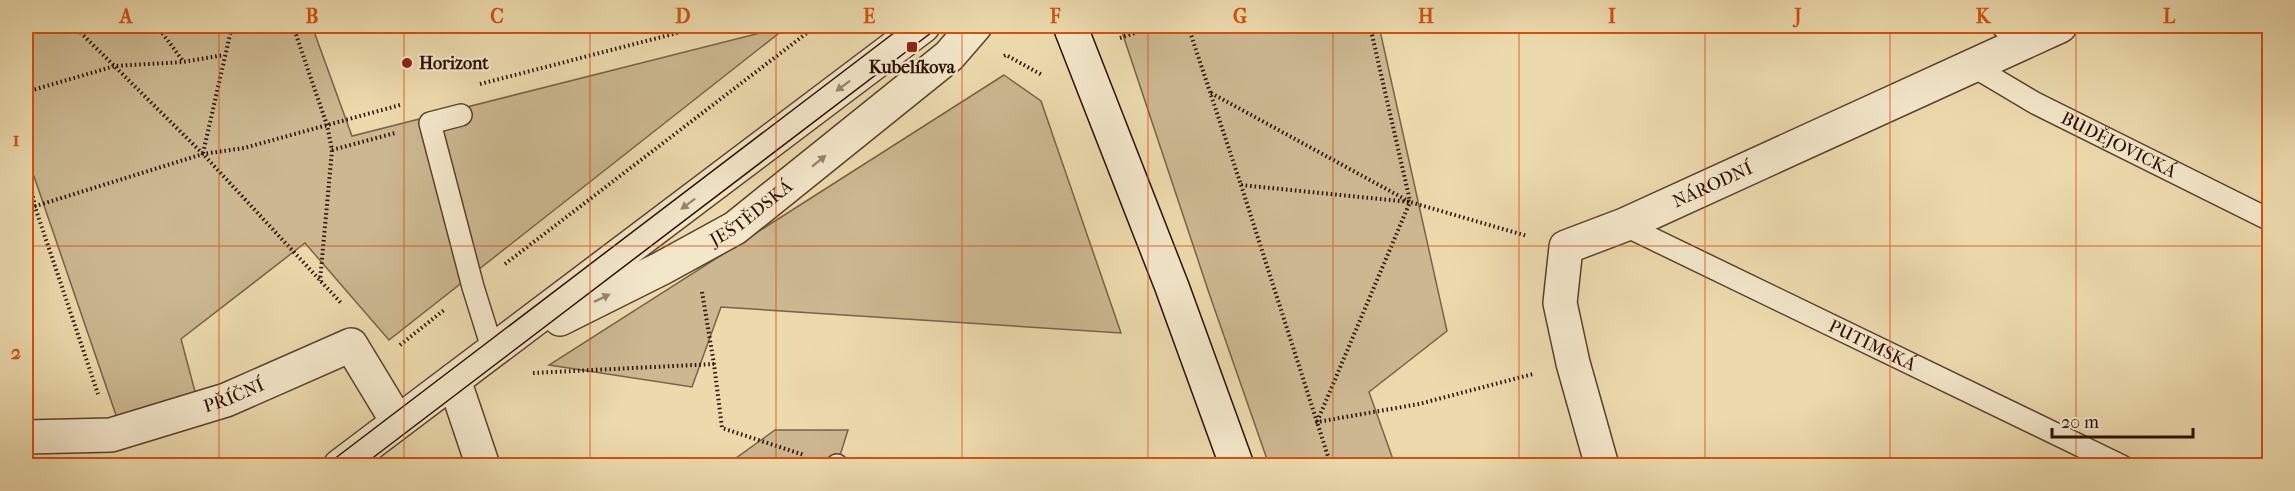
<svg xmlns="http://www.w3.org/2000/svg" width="2295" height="491" viewBox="0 0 2295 491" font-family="'IM FELL French Canon',serif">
  <rect width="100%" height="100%" fill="#ecdaad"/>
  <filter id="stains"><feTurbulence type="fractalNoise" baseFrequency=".00333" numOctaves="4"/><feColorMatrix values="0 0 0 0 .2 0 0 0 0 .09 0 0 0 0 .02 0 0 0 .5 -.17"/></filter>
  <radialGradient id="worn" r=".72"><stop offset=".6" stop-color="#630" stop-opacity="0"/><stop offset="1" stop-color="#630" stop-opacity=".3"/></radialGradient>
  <path fill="#cbb790" stroke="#7a6248" stroke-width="1.5" d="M26 26H312L352 136 788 26 389 340 305 243 181 339 197 399 117 418 26 153Z
    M1120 26H1379L1447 331 1369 392 1395 465H1269L1209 293Z
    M1004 75 1041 101 1121 333 721 307 692 387 549 365Z
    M775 430H848L837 465 725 466Z"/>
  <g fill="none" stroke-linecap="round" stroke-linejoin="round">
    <defs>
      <g id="lane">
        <path d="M2002 26 2019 43"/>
        <path id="s1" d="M1971 65 2035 103 2270 220"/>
        <path d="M461 115 430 123 473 287 493 351"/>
        <path id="s2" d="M1624 225 2122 466"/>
        <path d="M837 465 838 466"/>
      </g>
      <g id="street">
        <path id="s3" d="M560 319 662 268 735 228 949 56 975 26"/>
        <path d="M454 380 483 466"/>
        <path id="s4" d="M26 437 111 435 226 400 351 345 397 421"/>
        <path d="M340 466 923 26"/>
        <path id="s5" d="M1602 466 1573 363 1560 303 1566 247 1624 225 2060 26"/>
      </g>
      <path id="secondary" d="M1070 26 1172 287 1237 466"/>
    </defs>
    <use href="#lane" stroke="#5a402c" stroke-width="24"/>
    <use href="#street" stroke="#5a402c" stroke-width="36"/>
    <use href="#secondary" stroke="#2a0d01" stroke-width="36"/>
    <path stroke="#2a0d01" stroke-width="4" stroke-dasharray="1.5 3" stroke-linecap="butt" d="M74 26 203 154 342 304
      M157 26 183 61
      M293 26 327 125 332 150 320 281
      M1188 26 1190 32 1236 26
      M1370 26 1410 201
      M1120 38 1154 26 1190 32 1241 185 1410 202 1527 236
      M1004 56 1006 55 1042 75
      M480 84 704 26
      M26 92 115 66 183 62 224 55
      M1211 93 1410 202 1317 422 1331 466
      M332 150 395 133
      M203 153 232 26
      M26 161 35 207 98 394
      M1241 185 1317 422 1419 404 1533 374
      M26 209 203 154 244 148 400 105
      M505 264 816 26
      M702 292 714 364 722 428 804 455
      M400 345 444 310
      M533 373 714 364"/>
    <use href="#lane" stroke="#f3e7ca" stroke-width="21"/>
    <use href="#street" stroke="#f3e7ca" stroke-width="33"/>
    <use href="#secondary" stroke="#f3e7ca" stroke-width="33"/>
    <path stroke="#2a0d01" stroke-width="1.5" d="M325 466 903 26
      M362 466 940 26"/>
  </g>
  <defs><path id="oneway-solid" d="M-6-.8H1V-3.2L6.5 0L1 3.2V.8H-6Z" transform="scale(1.5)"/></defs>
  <g fill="#998570">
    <use href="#oneway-solid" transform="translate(843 86) rotate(143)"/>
    <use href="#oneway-solid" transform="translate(819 161) rotate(-39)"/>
    <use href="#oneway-solid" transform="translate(688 204) rotate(143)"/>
    <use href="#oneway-solid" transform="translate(602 298) rotate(-26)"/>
  </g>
  <path fill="none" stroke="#d5510b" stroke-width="1.5" stroke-opacity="0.55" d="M219 26V466M404 26V466M590 26V466M776 26V466M962 26V466M1148 26V466M1333 26V466M1519 26V466M1705 26V466M1890 26V466M2076 26V466M26 246H2270"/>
  <g fill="#8f2418" stroke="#f3e7ca" stroke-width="2">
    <rect x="906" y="41" width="12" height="12" rx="3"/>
    <circle cx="407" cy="63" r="6"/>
  </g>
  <g text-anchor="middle" stroke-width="4.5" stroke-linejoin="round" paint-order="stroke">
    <g font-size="18" font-weight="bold" fill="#2a0d01" stroke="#f3e7ca" text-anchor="start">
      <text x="419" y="69">Horizont</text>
      <text x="912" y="73" text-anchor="middle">Kubelíkova</text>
    </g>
    <g font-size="18" fill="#2a0d01" stroke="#f3e7ca">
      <text dy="6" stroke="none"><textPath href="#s1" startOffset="168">BUDĚJOVICKÁ</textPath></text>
      <text dy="6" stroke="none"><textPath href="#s5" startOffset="384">NÁRODNÍ</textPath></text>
      <text dy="6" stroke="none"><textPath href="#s3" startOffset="219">JEŠTĚDSKÁ</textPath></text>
      <text dy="6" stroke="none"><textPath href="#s2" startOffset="276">PUTIMSKÁ</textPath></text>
      <text dy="6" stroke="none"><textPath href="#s4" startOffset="214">PŘÍČNÍ</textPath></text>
    </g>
  </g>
  <rect width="2295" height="491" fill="none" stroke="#ecdaad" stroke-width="66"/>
  <path d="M2052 428v9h141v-9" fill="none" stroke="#2a0d01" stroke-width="3"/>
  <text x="2061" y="428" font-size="18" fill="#2a0d01" stroke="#f3e7ca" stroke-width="4.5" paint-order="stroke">20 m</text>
  <rect x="33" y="33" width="2229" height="425" fill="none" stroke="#d5510b" stroke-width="2"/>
  <g font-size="20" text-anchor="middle" font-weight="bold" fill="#d5510b">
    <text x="126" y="23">A</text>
    <text x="312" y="23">B</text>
    <text x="497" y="23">C</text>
    <text x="683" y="23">D</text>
    <text x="869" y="23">E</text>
    <text x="1055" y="23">F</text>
    <text x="1240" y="23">G</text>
    <text x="1426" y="23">H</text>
    <text x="1612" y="23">I</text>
    <text x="1798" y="23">J</text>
    <text x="1983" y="23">K</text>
    <text x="2169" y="23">L</text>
    <text x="16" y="146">1</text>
    <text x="16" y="359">2</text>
  </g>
  <rect width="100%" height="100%" filter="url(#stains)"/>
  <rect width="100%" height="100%" fill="url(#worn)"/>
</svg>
